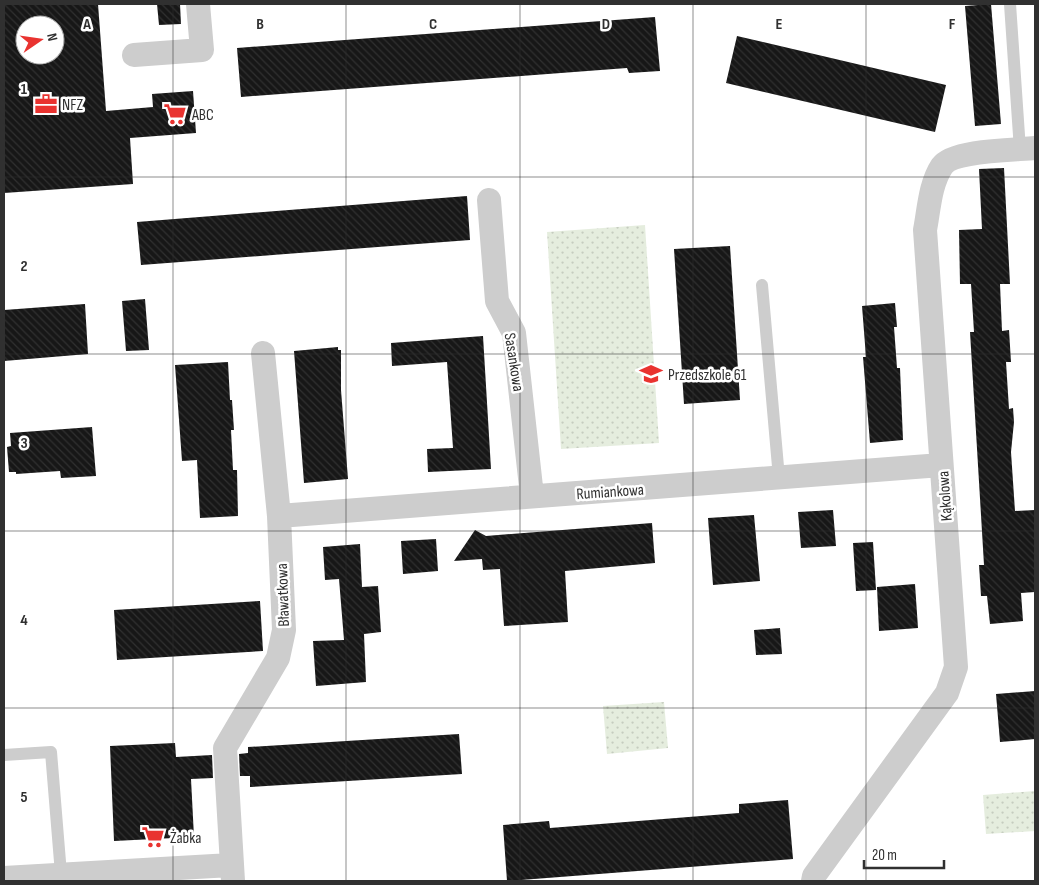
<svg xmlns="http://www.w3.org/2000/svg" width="1039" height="885" viewBox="0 0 1039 885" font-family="'Sofia Sans Condensed',sans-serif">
  <defs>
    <pattern id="park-dots" width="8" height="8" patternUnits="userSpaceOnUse" patternTransform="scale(1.25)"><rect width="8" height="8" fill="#e5edde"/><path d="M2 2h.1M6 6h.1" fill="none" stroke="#c5ccbf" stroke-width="1.8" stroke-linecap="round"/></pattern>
    <pattern id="building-back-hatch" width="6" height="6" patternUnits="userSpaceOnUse" patternTransform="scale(1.25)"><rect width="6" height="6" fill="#171717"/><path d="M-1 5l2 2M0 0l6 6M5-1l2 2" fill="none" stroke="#303030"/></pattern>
  </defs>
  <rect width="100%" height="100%" fill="#fff"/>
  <path fill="url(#park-dots)" d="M645 225 659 443 561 449 547 232Z
    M664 702 668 748 607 754 603 706Z
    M1035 791V831L986 834 983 795Z"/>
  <path fill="url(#building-back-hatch)" fill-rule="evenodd" d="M4 4H98L106 111 153 107 152 94 193 91 196 133 130 138 133 184 4 193ZM25 25H55V55H25Z
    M157 4H180L181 24 159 25Z
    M991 4 1001 124 975 126 965 6Z
    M655 17 660 71 629 73 627 68 241 97 237 48Z
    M737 36 946 85 935 132 726 83Z
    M1004 168 1010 284H1000L1002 331 1009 330 1011 362H1006L1009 409 1013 408 1014 422 1011 452 1015 511 1035 510V592L1021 593 1023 621 990 624 987 596H981L979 565H984L970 332H974L971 284H960L959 230 982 229 979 169Z
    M467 196 470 240 141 265 137 222Z
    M730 246 740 400 684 404 674 249Z
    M145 299 149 350 126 351 122 301Z
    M895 303 897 327H894L897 368H900L903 440 870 443 863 357H866L862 306Z
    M85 304 88 354 4 361V310Z
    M483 336 491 469 428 472 427 449 453 448 447 362 392 366 391 343Z
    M338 347V350H341V390L348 479 304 483 294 351Z
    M228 362 230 400H232L234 430H231L233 470H237L238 516 200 518 197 460 182 461 175 365Z
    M92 427 96 476 61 478 60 471 16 474V472H9L7 447 11 446 10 433Z
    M833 510 836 546 801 548 798 512Z
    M754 515 760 581 713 585 708 518Z
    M652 523 655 563 565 571 568 622 504 626 500 569 483 570 482 559 454 561 475 530 486 536Z
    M436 539 438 571 403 574 401 541Z
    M873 542 876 590 856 591 853 543Z
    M360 544 362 587 378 586 381 632 364 634 366 682 316 686 313 641 344 640 339 579 325 580 323 547Z
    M915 584 918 628 879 631 877 587Z
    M260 601 263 651 117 660 114 610Z
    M780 628 782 654 756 655 754 630Z
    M1035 691V739L1000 742 996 694Z
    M459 734 462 774 250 787V776H240L239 754 248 753V747Z
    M175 743 176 757 212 755 213 778 191 779 194 837 114 841 110 746Z
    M788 800 793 859 507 881 503 825 549 821 550 828 739 813V804Z"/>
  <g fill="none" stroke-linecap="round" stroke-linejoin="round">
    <path stroke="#cdcdcd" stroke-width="12" d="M1010 4 1020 150
      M762 285 779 478
      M4 755 51 752 61 874"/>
    <path stroke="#cdcdcd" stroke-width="24" d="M134 55 202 50 198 4
      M489 200 497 301 514 333 532 496
      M279 516 941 465
      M4 878 231 865
      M233 881 225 748 278 658 284 630 279 516 263 353
      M813 881 814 876 947 693 956 667 925 230C929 209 930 184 942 166 953 150 1015 150 1035 148"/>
  </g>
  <path fill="none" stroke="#303030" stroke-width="1" stroke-opacity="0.55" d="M173 4V881M346 4V881M520 4V881M693 4V881M866 4V881M4 177H1035M4 354H1035M4 531H1035M4 708H1035"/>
  <defs>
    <symbol id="office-bare" viewBox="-9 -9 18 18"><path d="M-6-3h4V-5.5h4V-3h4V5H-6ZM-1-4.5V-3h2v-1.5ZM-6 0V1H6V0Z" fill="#e93330" stroke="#fff" stroke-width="2.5" paint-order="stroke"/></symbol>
    <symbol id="supermarket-bare" viewBox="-9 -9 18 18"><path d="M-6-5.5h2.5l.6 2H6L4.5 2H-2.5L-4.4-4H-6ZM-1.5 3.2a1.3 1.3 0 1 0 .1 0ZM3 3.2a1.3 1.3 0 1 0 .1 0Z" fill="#e93330" stroke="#fff" stroke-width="2.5" paint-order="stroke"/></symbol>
    <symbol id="school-bare" viewBox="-9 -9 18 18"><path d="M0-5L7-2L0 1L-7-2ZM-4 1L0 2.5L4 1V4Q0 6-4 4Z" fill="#e93330" stroke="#fff" stroke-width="2.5" paint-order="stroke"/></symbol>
  </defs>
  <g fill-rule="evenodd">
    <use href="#office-bare" x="30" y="88" width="32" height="32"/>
    <use href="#supermarket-bare" x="159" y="98" width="32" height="32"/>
    <use href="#school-bare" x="635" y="358" width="32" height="32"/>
    <use href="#supermarket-bare" x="137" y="821" width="32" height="32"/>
  </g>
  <g text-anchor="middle" stroke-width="5" stroke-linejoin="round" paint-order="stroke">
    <g font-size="16" fill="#303030" stroke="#fff" text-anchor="start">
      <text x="62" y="110">NFZ</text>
      <text x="192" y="120">ABC</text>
      <text x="668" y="380">Przedszkole 61</text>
      <text x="170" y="843">Żabka</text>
    </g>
    <g font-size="16" fill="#303030" stroke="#fff">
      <text transform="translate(515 362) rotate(81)" y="6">Sasankowa</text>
      <text transform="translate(610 491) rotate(-4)" y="6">Rumiankowa</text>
      <text transform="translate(944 496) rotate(-94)" y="6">Kąkolowa</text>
      <text transform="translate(282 595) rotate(-92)" y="6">Bławatkowa</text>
    </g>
  </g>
  <g font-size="16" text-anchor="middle" font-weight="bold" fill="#303030" stroke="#fff" stroke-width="5" stroke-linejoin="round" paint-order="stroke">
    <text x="87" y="29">A</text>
    <text x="260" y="29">B</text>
    <text x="433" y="29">C</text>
    <text x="606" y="29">D</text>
    <text x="779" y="29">E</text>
    <text x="952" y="29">F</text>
    <text x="24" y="94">1</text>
    <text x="24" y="271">2</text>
    <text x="24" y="448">3</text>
    <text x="24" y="625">4</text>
    <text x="24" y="802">5</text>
  </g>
  <rect width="1039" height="885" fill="none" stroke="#303030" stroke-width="10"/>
  <g transform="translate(40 40) rotate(77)"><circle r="24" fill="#ffffff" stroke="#acacac"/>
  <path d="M0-4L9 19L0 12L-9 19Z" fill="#e93330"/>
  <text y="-8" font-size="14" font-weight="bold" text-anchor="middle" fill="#303030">N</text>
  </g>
  <path d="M864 860v8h80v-8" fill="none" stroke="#303030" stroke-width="2.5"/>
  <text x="872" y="860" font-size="15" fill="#303030" stroke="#ffffff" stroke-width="4" paint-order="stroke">20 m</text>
</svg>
